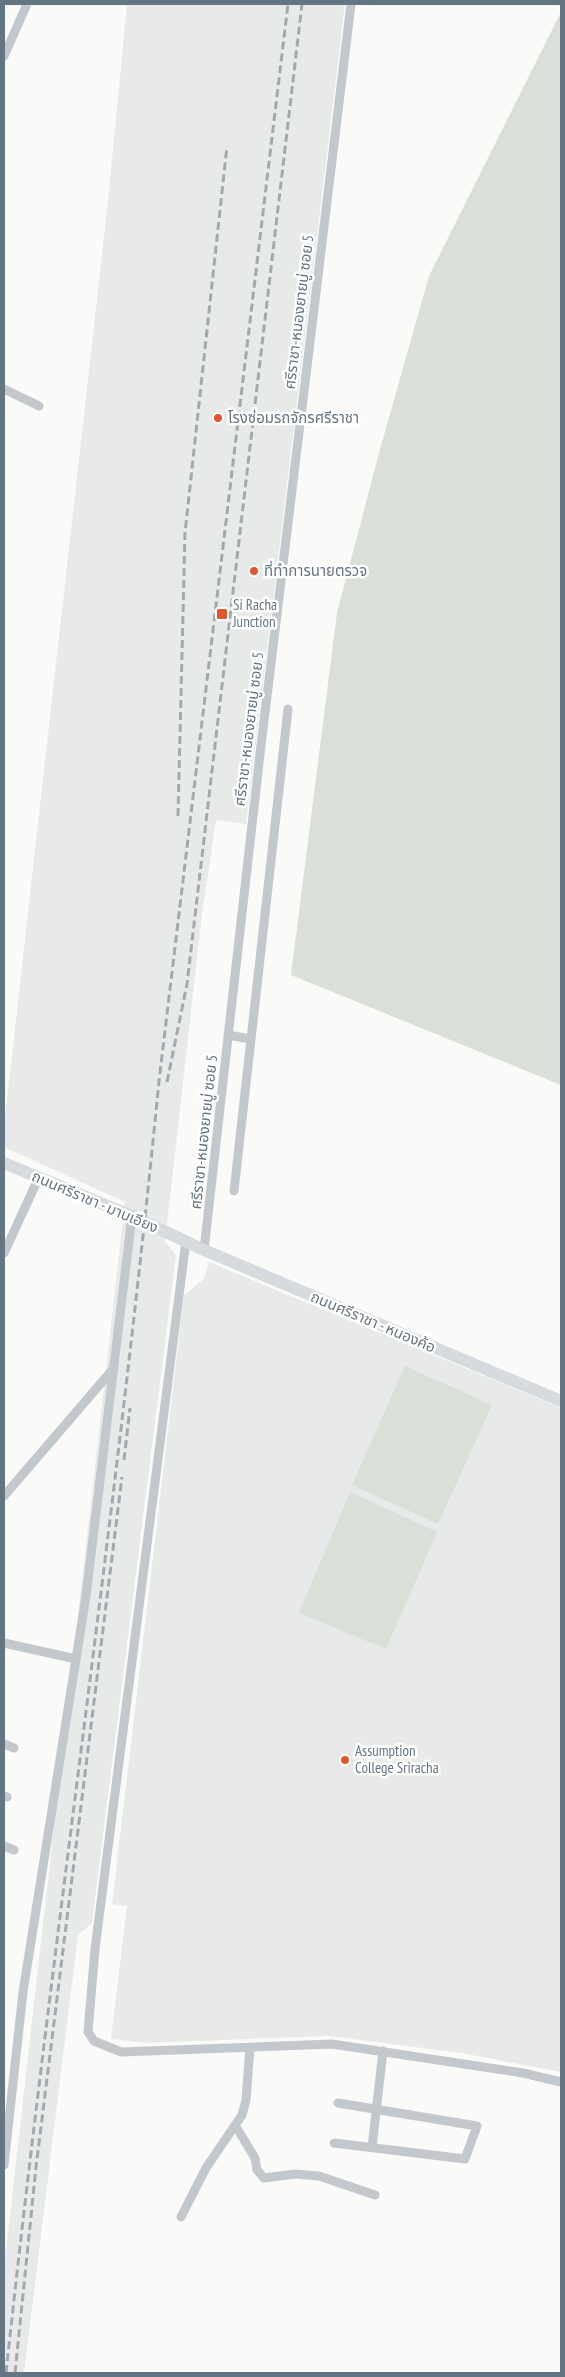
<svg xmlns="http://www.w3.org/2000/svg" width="565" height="2377" viewBox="0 0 565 2377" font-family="'PT Sans Narrow','Noto Sans Thai',sans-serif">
  <rect width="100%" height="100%" fill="#fafaf8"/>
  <path fill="#e8e9e9" d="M127 4H345L246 824 216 820 202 914 165 1242 176 1255 92 1923 78 1935 24 2373H4V2268L125 1202 4 1147V1126L108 201Z
    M209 1262 561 1408V2072L461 2053 329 2036 145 2043 111 2039 127 1906 112 1904 184 1295 204 1279Z"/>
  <path fill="#dadfd7" d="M561 12V1085L291 975 337 613 379 453 429 276Z
    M405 1366 492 1405 438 1524 352 1485Z
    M350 1492 437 1532 386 1649 299 1613Z"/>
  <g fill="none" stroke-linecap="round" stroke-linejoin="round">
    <path stroke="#c3c8cc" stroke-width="9" d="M4 56 27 4
      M4 389 39 406
      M228 1035 250 1039
      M234 1191 288 709
      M186 1241 95 1949 88 2032 94 2041 121 2052 332 2044 523 2073 561 2082
      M204 1250 260 754 351 4
      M4 1253 39 1177
      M4 1496 114 1368
      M4 1643 76 1659
      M4 1744 14 1748
      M4 1796 7 1797
      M4 1846 14 1850
      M235 2125 255 2158 257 2170 264 2178 295 2174 319 2176 375 2195
      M334 2143 465 2159 477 2126 338 2103
      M372 2147 383 2051
      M4 2165 23 1992 86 1596 132 1216
      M181 2217 206 2168 242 2115 246 2100 250 2047"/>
    <path stroke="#d6dbdf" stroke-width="12" d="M4 1163 132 1216 204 1250 561 1401"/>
    <path stroke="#a2aab0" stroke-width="3" stroke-dasharray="8 4" stroke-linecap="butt" d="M178 816 185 533 227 146
      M167 1082 187 984 302 4
      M124 1460 130 1408
      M6 2373C52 1942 117 1513 159 1081L288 4
      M15 2373 36 2167 122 1477"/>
  </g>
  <g fill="#e4572e" stroke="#fff" stroke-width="2">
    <circle cx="218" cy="418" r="5"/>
    <circle cx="254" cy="571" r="5"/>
    <rect x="216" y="608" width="12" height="12" rx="2.5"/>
    <circle cx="345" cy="1760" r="5"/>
  </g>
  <g text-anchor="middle" stroke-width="5" stroke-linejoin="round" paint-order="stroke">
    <g font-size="15" fill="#657683" stroke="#fff">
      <text transform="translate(299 312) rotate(-83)" y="5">ศรีราชา-หนองยายบู่ ซอย 5</text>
      <text transform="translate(249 729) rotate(-83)" y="5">ศรีราชา-หนองยายบู่ ซอย 5</text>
      <text transform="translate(204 1132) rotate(-84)" y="5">ศรีราชา-หนองยายบู่ ซอย 5</text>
      <text transform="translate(95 1202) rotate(23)" y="5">ถนนศรีราชา - มาบเอียง</text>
      <text transform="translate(373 1322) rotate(23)" y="5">ถนนศรีราชา - หนองค้อ</text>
    </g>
    <g font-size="15" fill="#657683" stroke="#fff" text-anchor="start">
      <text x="228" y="423">โรงซ่อมรถจักรศรีราชา</text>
      <text x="264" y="576">ที่ทำการนายตรวจ</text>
      <text x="233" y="610">Si Racha<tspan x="233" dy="17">Junction</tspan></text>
      <text x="355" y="1756">Assumption<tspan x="355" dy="17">College Sriracha</tspan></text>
    </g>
  </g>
  <rect width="565" height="2377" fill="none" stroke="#657683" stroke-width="10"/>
</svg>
